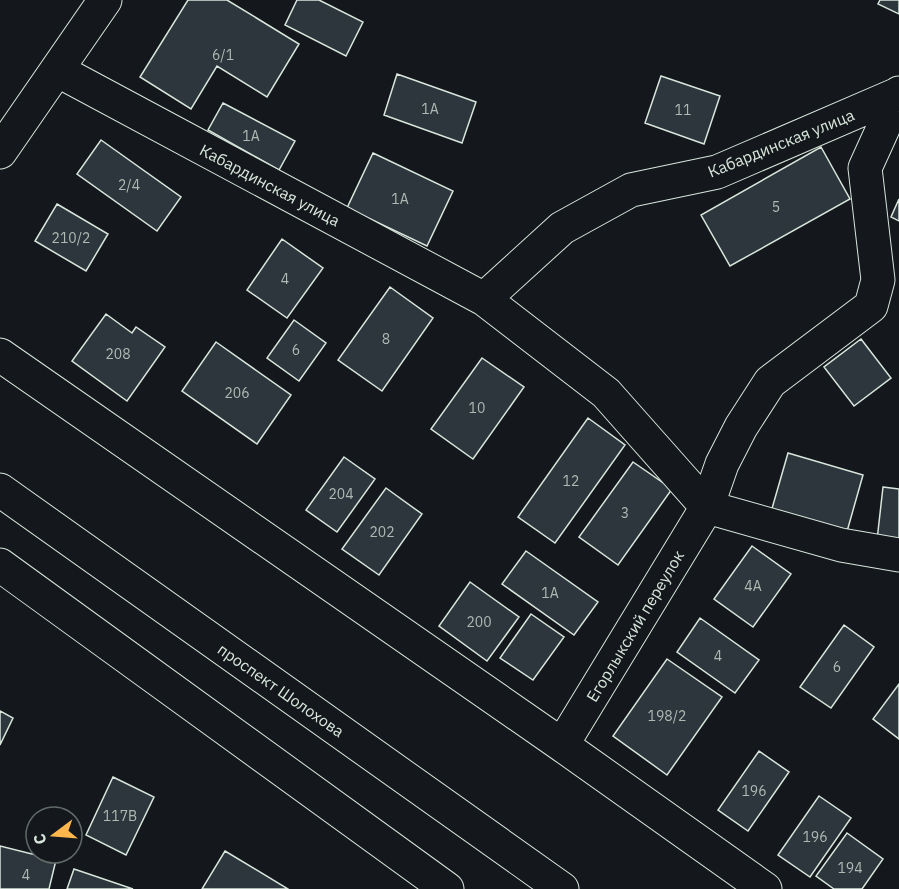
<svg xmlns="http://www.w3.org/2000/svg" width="899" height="889" viewBox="0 0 899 889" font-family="'IBM Plex Sans',sans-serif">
  <rect width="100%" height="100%" fill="#14181c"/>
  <path fill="#2c363c" stroke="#d8e6dc" stroke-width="1.5" d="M188 0H227L299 44 267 97 217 66 191 109 140 77Z
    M297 0H319L363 22 346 56 285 25Z
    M880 0H899V14L878 4Z
    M397 74 476 102 462 143 384 115Z
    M661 76 720 96 704 144 645 123Z
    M223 103 295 141 279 170 208 130Z
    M101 140 181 197 157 231 77 174Z
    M821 147 850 199 730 266 701 215Z
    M373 153 453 191 427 246 347 208Z
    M899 199V221L891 217Z
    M57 204 108 234 86 271 35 241Z
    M282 239 323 268 287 318 247 290Z
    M390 287 433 318 382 391 338 360Z
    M106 314 132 333 136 327 165 347 127 401 72 361Z
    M294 320 326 343 299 381 267 358Z
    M861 339 891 378 854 406 824 367Z
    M216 342 291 395 257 444 182 391Z
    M482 358 524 387 473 459 431 429Z
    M588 418 625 445 555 543 518 517Z
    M788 453 863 475 846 535 771 512Z
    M344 457 375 479 337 532 306 510Z
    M633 462 672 489 618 565 579 537Z
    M883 487 899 489V552L876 549Z
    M386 488 422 514 379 575 342 549Z
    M752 546 791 574 753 627 714 599Z
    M526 551 598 602 574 635 502 584Z
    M470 582 519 617 487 661 439 626Z
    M531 614 564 637 533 680 500 658Z
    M700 618 759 660 735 693 677 652Z
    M844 625 874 647 831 708 800 687Z
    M667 659 722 697 667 775 613 736Z
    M899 684V739L873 719Z
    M0 711 13 718 0 745Z
    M759 751 789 772 748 831 718 810Z
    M113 777 154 797 126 855 86 835Z
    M819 796 851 818 810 877 778 855Z
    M847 833 883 859 862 889H834L816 876Z
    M0 846 56 860 49 889H0Z
    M225 851 288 889H202Z
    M74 869 133 889H67Z"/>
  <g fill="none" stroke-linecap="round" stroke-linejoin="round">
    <defs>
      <path id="minor" d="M57 70 484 299 606 393 707 507 841 545 899 555
        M0 152 105 0
        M484 299 562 228 631 190 717 172 898 94
        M0 355 562 745 765 889
        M562 745 707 507 722 464 741 427 770 382 871 306 878 280 865 168 899 93"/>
      <path id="primary" d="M0 490 562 889
        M0 565 447 889"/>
    </defs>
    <use href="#minor" stroke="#d8e6dc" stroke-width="35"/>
    <use href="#primary" stroke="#d8e6dc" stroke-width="35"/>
    <use href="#minor" stroke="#14181c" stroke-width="33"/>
    <use href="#primary" stroke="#14181c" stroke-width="33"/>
  </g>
  <g text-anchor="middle" stroke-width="4.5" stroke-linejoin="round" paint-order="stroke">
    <g font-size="14" fill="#adbab4">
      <text x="223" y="60">6/1</text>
      <text x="430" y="114">1А</text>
      <text x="683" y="115">11</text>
      <text x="251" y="141">1А</text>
      <text x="129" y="190">2/4</text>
      <text x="400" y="204">1А</text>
      <text x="776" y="212">5</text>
      <text x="71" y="243">210/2</text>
      <text x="285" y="284">4</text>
      <text x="386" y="344">8</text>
      <text x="296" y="355">6</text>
      <text x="118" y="359">208</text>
      <text x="237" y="398">206</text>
      <text x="477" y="413">10</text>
      <text x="571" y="486">12</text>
      <text x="341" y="499">204</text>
      <text x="625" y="518">3</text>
      <text x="382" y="537">202</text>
      <text x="753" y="591">4А</text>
      <text x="550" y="598">1А</text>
      <text x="479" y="627">200</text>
      <text x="718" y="661">4</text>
      <text x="837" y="672">6</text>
      <text x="667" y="721">198/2</text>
      <text x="754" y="796">196</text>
      <text x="120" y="821">117В</text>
      <text x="815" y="842">196</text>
      <text x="850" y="873">194</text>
      <text x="26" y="880">4</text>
    </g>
    <g font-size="16" fill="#d8e6dc" stroke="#14181c">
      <text transform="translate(781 143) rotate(-22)" y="6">Кабардинская улица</text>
      <text transform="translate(270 185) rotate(28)" y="6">Кабардинская улица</text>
      <text transform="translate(635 626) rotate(-59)" y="6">Егорлыкский переулок</text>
      <text transform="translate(281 690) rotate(35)" y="6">проспект Шолохова</text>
    </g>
  </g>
  <g transform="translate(54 835) rotate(254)"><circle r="28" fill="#14181c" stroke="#626a69" stroke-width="1.5"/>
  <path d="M0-4.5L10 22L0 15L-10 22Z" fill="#ffb74d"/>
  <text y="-9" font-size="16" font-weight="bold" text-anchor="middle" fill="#d8e6dc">С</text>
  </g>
</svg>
